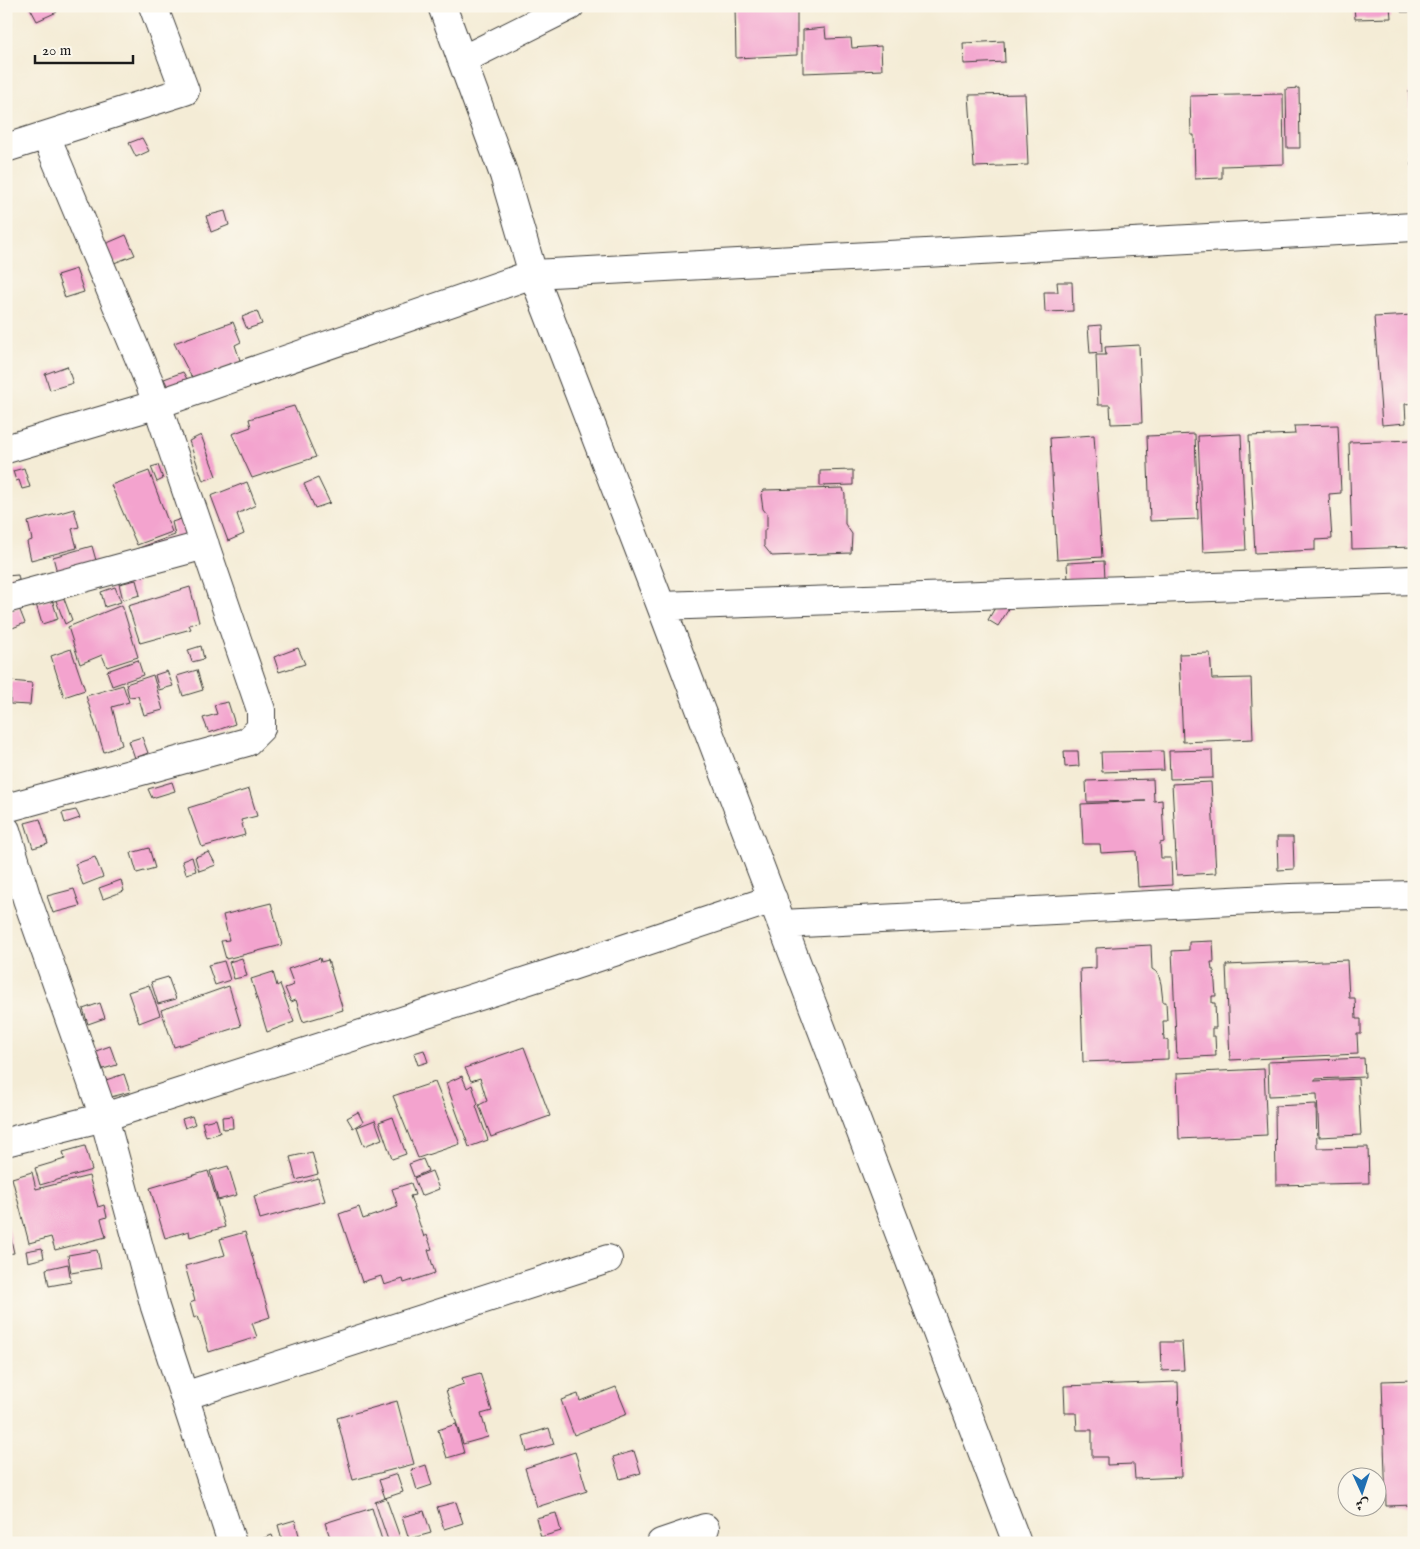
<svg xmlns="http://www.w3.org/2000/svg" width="1420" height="1549" viewBox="0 0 1420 1549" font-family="'IM FELL English',Amiri,serif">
  <rect width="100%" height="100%" fill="#fbf7ec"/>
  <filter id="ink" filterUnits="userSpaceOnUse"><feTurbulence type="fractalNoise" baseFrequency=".02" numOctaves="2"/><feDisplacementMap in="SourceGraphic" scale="10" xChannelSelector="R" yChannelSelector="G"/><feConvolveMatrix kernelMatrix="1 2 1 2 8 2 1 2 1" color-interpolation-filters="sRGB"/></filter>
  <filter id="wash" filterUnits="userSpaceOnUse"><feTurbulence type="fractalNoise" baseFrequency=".0096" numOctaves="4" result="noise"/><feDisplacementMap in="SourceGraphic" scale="20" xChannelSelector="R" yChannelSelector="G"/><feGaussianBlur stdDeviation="1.12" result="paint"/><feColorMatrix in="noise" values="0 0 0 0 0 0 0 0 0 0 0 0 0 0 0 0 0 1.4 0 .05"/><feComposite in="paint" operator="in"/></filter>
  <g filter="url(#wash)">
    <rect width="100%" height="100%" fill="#f4ecd6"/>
    <g id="blocks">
      <path fill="#f3a3ce" d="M29 6H55L57 12 37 21Z
        M735 6H797V55L736 58Z
        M1354 6H1390L1391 18 1355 19Z
        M1401 6H1411V12H1401Z
        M825 28 826 39 851 38 852 48 881 46 882 70 803 73V30Z
        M1004 41 1005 62 964 64 963 43Z
        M1299 88 1300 148H1287L1286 89Z
        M1409 91H1414V172H1412Z
        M1025 94 1028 165 974 167 969 95Z
        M1283 94 1284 164 1222 166V178L1195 179 1194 135H1191L1190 96Z
        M142 138 149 151 136 157 129 143Z
        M225 211 229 225 211 232 206 216Z
        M126 235 135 255 114 263 105 244Z
        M76 269 84 292 65 298 57 275Z
        M1057 282H1072L1073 311 1045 312 1044 292H1058Z
        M257 311 262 324 247 329 242 317Z
        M1414 315V403L1405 404 1406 423 1382 425 1374 317Z
        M233 322 241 342 235 345 241 363 193 380 174 343Z
        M1101 325 1102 352 1090 353 1088 326Z
        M1139 345 1142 423 1111 424 1110 405H1098L1096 355H1106L1105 347Z
        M67 366 73 383 50 390 45 374Z
        M183 372 191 386 171 393 164 379Z
        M294 406 316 457 252 478 232 434 251 427 249 419Z
        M1338 425 1341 493 1329 494 1332 539 1315 540V550L1255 553 1249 436 1295 434 1294 426Z
        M1195 434 1198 519 1150 521 1147 436Z
        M1241 434 1246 550 1203 552 1198 436Z
        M201 435 216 476 203 481 189 441Z
        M1094 435 1102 557 1057 560 1050 438Z
        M1414 440V547L1352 549 1349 442Z
        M158 465 163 479 157 482 151 467Z
        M24 468 30 487 22 489 19 480 16 481 13 471Z
        M853 470V485L820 486V471Z
        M149 471 172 532 137 545 111 485Z
        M318 478 330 503 315 508 304 484Z
        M247 482 256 505 237 514 244 534 228 541 211 496Z
        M843 488 845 495V524L852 534 851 553 772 556 764 546V531L767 527V514L763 509 761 495 764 490Z
        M74 509 79 527 72 529 77 548 31 560 27 542 32 540 28 522Z
        M181 519 189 539 138 554 136 549 175 535 172 522Z
        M92 546 97 564 58 576 53 557Z
        M1104 561 1105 578 1068 580 1067 563Z
        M18 575 19 580 6 585V576Z
        M136 580 140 595 123 600 119 584Z
        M115 587 121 602 105 607 101 592Z
        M190 587 199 622 189 625 191 629 140 643 128 606Z
        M63 596 72 620 65 624 55 598Z
        M1001 597 1012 604 998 626 988 620Z
        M52 599 58 619 42 624 36 604Z
        M122 605 138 657 107 667 102 655 80 664 68 627Z
        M19 608 25 623 10 629 6 618V612Z
        M201 646 204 659 192 662 188 650Z
        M298 648 305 664 279 672 274 657Z
        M71 649 85 690 64 697 51 656Z
        M1210 653 1212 679 1251 678 1253 739 1183 742 1179 654Z
        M138 660 143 675 112 686 107 671Z
        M197 670 203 690 183 696 177 676Z
        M167 671 173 686 159 690 155 675Z
        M153 675 163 710 144 715 138 696 129 697 126 684Z
        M11 681 32 683 30 705 10 704Z
        M123 685 129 702 112 707 122 745 104 752 86 696Z
        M228 702 235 724 209 733 203 718 217 714 214 705Z
        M142 737 148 753 135 758 129 741Z
        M1212 750 1213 778 1170 779 1169 751Z
        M1064 751H1078L1079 766 1065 767Z
        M1163 751 1164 770 1102 772 1101 752Z
        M1153 779 1154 801 1162 800 1164 842 1160 843 1161 858H1171L1172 885 1138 887 1136 851 1101 853 1100 844H1083L1081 804 1146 801 1087 802 1086 781Z
        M172 782 175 791 152 798 148 789Z
        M1211 782 1216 873 1177 875 1172 784Z
        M249 789 257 816 241 820 245 835 202 847 188 808Z
        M76 810 80 818 65 823 62 813Z
        M40 819 48 844 33 848 25 823Z
        M1277 837H1293L1294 869 1278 870Z
        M149 848 155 868 137 873 131 853Z
        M209 852 216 865 199 871 195 857Z
        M95 857 103 877 83 885 75 864Z
        M192 857 196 871 186 874 182 861Z
        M121 880 124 891 103 899 99 888Z
        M74 889 80 906 53 913 47 896Z
        M271 903 282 945 226 959 221 941 229 940 223 915Z
        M1213 941 1214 962H1211L1212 970H1214L1216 996H1212V1003H1215L1216 1028H1212V1036H1215L1216 1056 1177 1058 1172 951 1189 950V942Z
        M1151 945 1152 969 1158 973 1161 984 1163 1002H1166L1167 1021H1163L1164 1040H1168V1059L1083 1062 1080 969 1096 968V948Z
        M242 958 247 976 234 979 229 962Z
        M320 958 321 962 328 960 343 1010 303 1022 296 1000 291 1002 285 988 294 985 288 969Z
        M1347 960 1349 998H1355L1356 1019H1361V1034H1357L1358 1054 1230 1060 1226 965Z
        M224 961 230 980 215 985 208 965Z
        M273 972 277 986 280 984 294 1022 267 1032 251 979Z
        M168 977 176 999 158 1004 151 982Z
        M149 985 160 1015 139 1023 128 992Z
        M229 986 241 1026 174 1047 161 1010Z
        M100 1003 105 1018 88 1024 83 1009Z
        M110 1046 117 1065 103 1069 96 1051Z
        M524 1047 550 1116 491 1137 479 1105 487 1101 480 1078 471 1081 465 1068Z
        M424 1050 428 1062 418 1065 414 1053Z
        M1364 1058 1365 1077 1315 1079V1081L1358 1079 1361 1135 1319 1137 1317 1094 1269 1096 1268 1062Z
        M1264 1069 1267 1135 1179 1139 1177 1073Z
        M124 1074 130 1092 111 1097 106 1080Z
        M462 1076 467 1088 472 1085 478 1104 476 1106 488 1140 469 1147 446 1083Z
        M435 1082 460 1144 418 1158 393 1096Z
        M1316 1104 1317 1148 1368 1147 1369 1183 1276 1185 1275 1106Z
        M358 1112 363 1122 353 1128 347 1118Z
        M192 1116 195 1124 185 1128 182 1119Z
        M232 1116 233 1128 223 1129 222 1117Z
        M393 1117 406 1154 392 1159 379 1122Z
        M216 1119 220 1133 206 1137 202 1122Z
        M375 1120 382 1139 364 1146 357 1127Z
        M85 1146 92 1170 40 1185 35 1168 65 1159 63 1152Z
        M312 1152 318 1174 296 1180 290 1157Z
        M423 1159 428 1171 414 1177 409 1164Z
        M228 1166 237 1195 218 1200 210 1171Z
        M208 1171 225 1227 190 1237 189 1231 165 1238 150 1188Z
        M432 1171 439 1189 421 1196 414 1178Z
        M32 1172 36 1189 89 1176 98 1207 104 1205 107 1217 101 1219 106 1237 55 1250 51 1237 29 1243 12 1178Z
        M318 1178 325 1201 260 1219 254 1196Z
        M411 1183 415 1195 410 1196 424 1237 427 1235 432 1249 428 1250 435 1273 404 1283 403 1279 384 1285 381 1276 362 1282 339 1214 359 1207 363 1219 398 1207 392 1189Z
        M6 1217 14 1253 6 1254Z
        M245 1232 270 1317 252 1323 257 1337 209 1352 198 1316 194 1318 190 1303 195 1301 185 1266 225 1255 220 1239Z
        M42 1248 44 1258 28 1262 26 1251Z
        M97 1250 101 1268 71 1273 68 1255Z
        M68 1264 71 1282 49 1286 46 1269Z
        M1161 1342H1182L1184 1370 1162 1371Z
        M480 1373 492 1411 481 1414 488 1437 463 1444 446 1390 464 1384 462 1378Z
        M1414 1380V1505L1386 1506 1382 1381Z
        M1178 1382 1181 1477 1135 1479 1134 1464 1107 1465V1457H1092V1430H1077L1076 1413H1065L1064 1386Z
        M616 1387 627 1414 574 1435 561 1400 578 1394 580 1401Z
        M397 1401 414 1464 353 1480 337 1418Z
        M456 1424 464 1453 447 1458 438 1430Z
        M549 1428 554 1444 527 1452 523 1436Z
        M634 1451 641 1473 620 1479 613 1457Z
        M575 1452 587 1491 537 1507 525 1468Z
        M426 1465 432 1485 417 1490 411 1470Z
        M397 1474 403 1492 385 1498 379 1480Z
        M386 1498 402 1543H389L375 1502Z
        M456 1502 463 1523 444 1529 437 1507Z
        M372 1508 383 1543H332L325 1523Z
        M424 1511 431 1533 409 1539 402 1517Z
        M556 1513 561 1531 541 1537 536 1518Z
        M295 1520 301 1543H283L278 1525Z
        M272 1535 275 1543H251Z"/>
    </g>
  </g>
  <g filter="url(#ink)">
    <use href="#blocks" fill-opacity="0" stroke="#3c3b38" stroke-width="1"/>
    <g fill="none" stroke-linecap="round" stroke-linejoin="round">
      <defs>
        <path id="minor" d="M442 6 504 175 533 274 661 606 1017 1543
          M462 60 570 6
          M6 148 185 91 153 6
          M6 449 158 404 533 274 1414 227
          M6 599 205 545
          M661 606 1414 580
          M6 808 247 742 261 728V710L150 384 46 136
          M6 830 27 899 104 1117 155 1307 232 1543
          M782 924 1290 898 1414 895
          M6 1142 104 1117 560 970 773 899
          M184 1396 608 1259
          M661 1543 705 1528"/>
      </defs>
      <use href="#minor" stroke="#3c3b38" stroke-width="30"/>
      <use href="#minor" stroke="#fff" stroke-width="28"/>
    </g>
  </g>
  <rect width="1420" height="1549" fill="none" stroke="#fbf7ec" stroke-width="25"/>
  <g transform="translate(1362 1492) rotate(177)"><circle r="24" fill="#fbf7ec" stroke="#a29f99"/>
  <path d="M0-4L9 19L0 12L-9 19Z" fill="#1f6fb2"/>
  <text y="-8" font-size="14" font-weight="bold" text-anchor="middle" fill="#1c1c1c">ش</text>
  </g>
  <path d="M35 55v8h98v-8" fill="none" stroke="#1c1c1c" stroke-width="2.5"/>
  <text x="42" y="55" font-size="15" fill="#1c1c1c" stroke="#fbf7ec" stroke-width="4" paint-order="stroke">20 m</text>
</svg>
